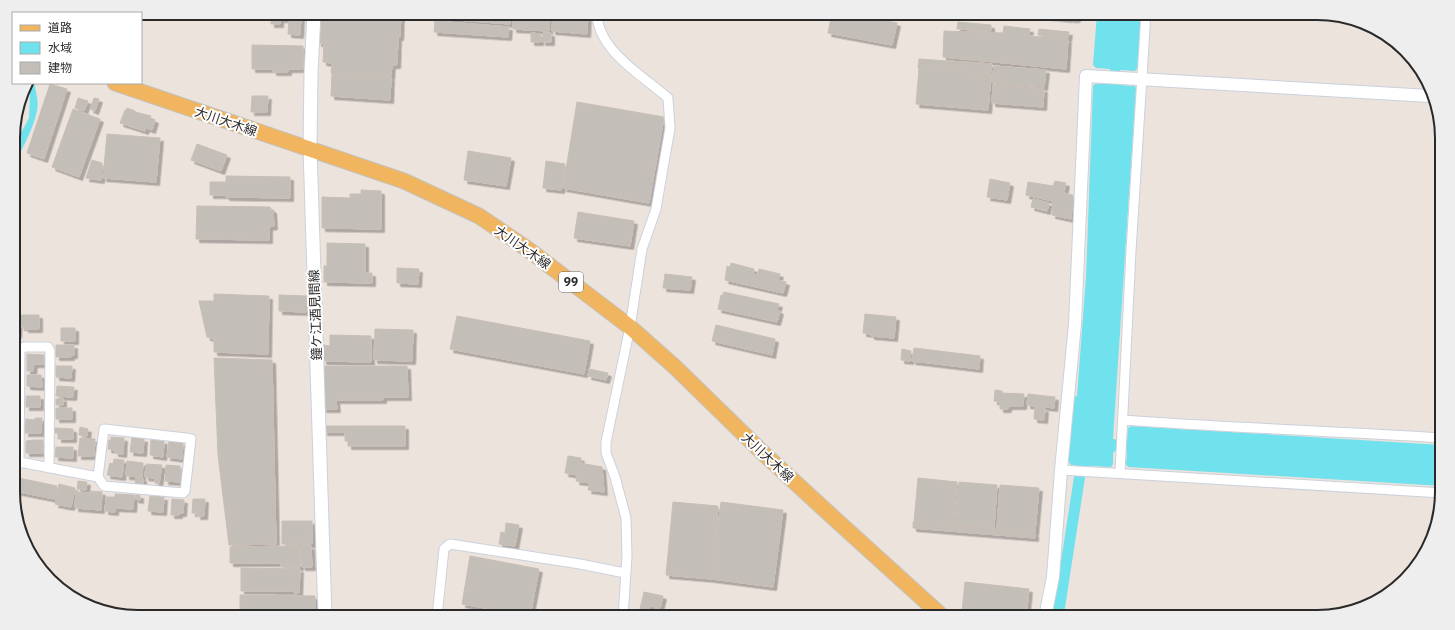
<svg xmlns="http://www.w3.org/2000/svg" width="1455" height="630" viewBox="0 0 1455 630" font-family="'IBM Plex Sans','Noto Sans JP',sans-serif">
  <defs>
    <filter id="shadow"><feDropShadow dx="3.5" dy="3.5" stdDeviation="0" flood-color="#0004"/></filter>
  </defs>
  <rect width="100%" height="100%" fill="#ece3dd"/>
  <path fill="#70e2ee" d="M1097 13H1141L1138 67 1135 71 1120 70V85L1135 86 1136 88 1113 439 1127 441 1128 428 1131 426 1442 445V486L1128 467 1126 464 1127 452 1115 451 1113 453V464L1111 467 1071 465 1068 460 1074 397 1077 396 1086 277 1093 86 1095 84H1108L1110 69 1096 68 1093 65Z
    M26 83H34C36 92 39 102 37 111 33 130 22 149 13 166V148L29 118 30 93Z"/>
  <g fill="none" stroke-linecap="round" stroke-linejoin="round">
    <path stroke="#70e2ee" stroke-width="11" d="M1058 617 1082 461"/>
  </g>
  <path fill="#c4beb8" stroke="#c8beb6" filter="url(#shadow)" d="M271 13H299V16H301L300 35 288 34 289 19H280V24H271Z
    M320 13H401L400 37H398L397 65H392L391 76 331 73 332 63 323 62 324 43H318Z
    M431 13H495L511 14 510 24 431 18Z
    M514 13H550L549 31 513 29Z
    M553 13H588L587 34 552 31Z
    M832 13H849L897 23 892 45 828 33Z
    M1011 13H1070L1069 19Z
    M1071 13H1082L1076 19H1070Z
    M435 21 509 27 508 37 434 32Z
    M958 22 991 25V31L957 29Z
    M1004 26 1030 29 1029 36 1068 39 1066 69 943 57 944 31 1003 33Z
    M1039 29 1069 32 1068 38 1038 35Z
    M531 33 541 34 540 42H531Z
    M543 33H551V42H542Z
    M252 45 303 46V69H288V72H273V69H252Z
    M919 59 992 64 991 73 918 68Z
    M994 66 1046 70 1044 87 992 83Z
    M919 68 991 74 988 110 916 104Z
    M332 73 391 77 390 100 331 96Z
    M50 84 67 89 44 159 27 153Z
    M993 85 1044 89 1043 107 992 103Z
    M252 96H268L267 112H251Z
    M78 98 88 101 84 111 75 108Z
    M94 98 99 99 95 111 90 109Z
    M577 102 664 117 649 203 563 188Z
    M127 108 135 111V112L151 116 150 118 155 120 152 130 146 128 145 131 120 123 125 110H127Z
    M73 109 100 119 79 177 52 167Z
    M107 134 160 138 156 182 103 178Z
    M197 144 227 155 221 171 191 160Z
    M468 151 511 158 506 186 464 180Z
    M92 160 102 163 101 180 86 178Z
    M546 161 565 164 561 190 543 188Z
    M226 176 290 177V198L226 197V195H210V182H226Z
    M990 179 1010 183 1007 200 987 197Z
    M1055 181 1066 183 1064 193 1073 195 1071 219 1052 215 1053 201 1026 195 1028 182 1053 186Z
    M361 190 381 191V229L322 228V197L350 198V194H361Z
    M1033 199 1049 203 1047 211 1031 207Z
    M197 206 270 207 271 209 273 210 274 226 269 227V240L196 239Z
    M578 212 634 221 630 246 574 238Z
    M327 243 365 244V273H372V283L324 282V266H327Z
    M731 263 754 269 753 274 757 275 759 269 780 274 778 280 786 282 783 293 725 280 727 266 730 267Z
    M397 268 419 269 418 284 397 283Z
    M665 274 692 277 690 290 663 288Z
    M724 292 779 304 777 310 780 311 777 322 718 309 721 295H723Z
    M214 294 269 296 268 354 214 352V339L207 337 199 301H214Z
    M279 295 307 296 306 312 279 311Z
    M865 314 896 317 894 338 871 336V334L863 333Z
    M21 315H39V329H25V327H21Z
    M457 316 590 341 584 374 450 349Z
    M14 321H19L18 335H14Z
    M716 325 775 339 772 355 712 341Z
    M61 328H75V341H61Z
    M375 329 413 330 412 361 374 360Z
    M330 335 371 336V362L323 361V345L330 346Z
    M56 345H74V355H71V357H56Z
    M914 348 980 356 979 369 912 361Z
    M902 349 911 351 910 361 901 360Z
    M27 354 44 355V364H34L33 371H27Z
    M214 358 272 360 276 544 229 545 218 455Z
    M56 366H72L71 378 56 377Z
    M324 366H407L408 397H383V400H336L337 409H323Z
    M589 369 608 373 606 380 588 376Z
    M27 375H41L42 387 27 386Z
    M57 386 74 387 73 397 56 396Z
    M995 390 1002 391V393L1024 394 1023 406H1008V409H1000V402L994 401Z
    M1028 394 1055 397 1054 408 1027 405Z
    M26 396H40V407H26Z
    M63 398V405H56V399Z
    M1035 407 1045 409 1044 420 1034 419Z
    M56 408H72V419H56Z
    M35 418H42L41 433H25L26 419 35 420Z
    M324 426H405V446H348V441H345V432H324Z
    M80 427 88 429 87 436 79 435Z
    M55 428 73 429V439H58V433H55Z
    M111 437 124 438 123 454 115 453V450L108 449 109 440H111Z
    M132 437 144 439 143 453 130 452Z
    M80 438 95 439 94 456H78Z
    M34 440H43V453H26V441Z
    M151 440 164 441 163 457 150 455Z
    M169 441 183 443 182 459 167 457Z
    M56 447H73V458L55 457Z
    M568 456 581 458 580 463 602 467 604 492 588 490 590 483 576 481 577 475 565 473Z
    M114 459 124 460 122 477 107 475 110 463 113 464Z
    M127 461 143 463 142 477 126 476Z
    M146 464 162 465 159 484 155 483V478L145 477Z
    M166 465 180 466V469L182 470 181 482 165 481Z
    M14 477 57 486 54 499 14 491Z
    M136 478H143V484H135Z
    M918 478 957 482 953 525 914 522Z
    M78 481 87 482 86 490 77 489Z
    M959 482 997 485 994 528 955 525Z
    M59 484 75 488 71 507 55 504Z
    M1000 485 1039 488 1035 532 997 529Z
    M90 491 102 492 101 510 75 508 76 492 90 493Z
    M115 494 134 495 133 509 115 508V512L105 511 106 497H115Z
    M135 495H140V500L135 499Z
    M150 496 164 497 163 512 148 511Z
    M172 499 184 500 183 513H179V515H171Z
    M193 499H205L204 516H197L198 513H192Z
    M673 502 718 506 712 579 666 575Z
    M721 502 783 510 773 587 712 579Z
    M282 521H312V544H282Z
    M913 522 1035 533V538L913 528Z
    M506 523 519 525 515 546 499 544 501 532 505 533Z
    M300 546V567H281V563H230V547Z
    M301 546H311L312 567H302Z
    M470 556 539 569 530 616 462 604Z
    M241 568 300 569 299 593H294V591H241Z
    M965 582 1029 589 1026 617 962 611Z
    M644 592 663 596 660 608 650 606 647 617H638Z
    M240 595 315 596V617H247L248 611H240Z
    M655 608 674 614 673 617H652Z
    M801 613 815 617H800Z
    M332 614H354V617H332Z"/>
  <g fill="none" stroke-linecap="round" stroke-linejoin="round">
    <defs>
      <path id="minor" d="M597 13C597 50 643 76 668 98L670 128 656 209 642 249 630 327 606 442V453L615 477 626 518 627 556 623 617
        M1123 420C1229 428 1336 431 1442 438
        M14 461 98 477 104 486 183 493 185 491 191 439 186 438 104 429 98 477
        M19 462 20 350 24 347H48L50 351 49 468
        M1061 470 1442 493
        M1120 473 1131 251 1146 13
        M437 617 444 549 450 544 580 564 625 573"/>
      <path id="tertiary" d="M1045 617 1053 577 1061 470 1075 324 1086 76 1430 96"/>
      <path id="secondary" d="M314 13 311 73 310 148 325 617"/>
      <path id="primary" d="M115 83 404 181 479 216 529 250 630 327 676 368 763 453 836 520 943 617"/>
    </defs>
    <use href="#minor" stroke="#cbd1dc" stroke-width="11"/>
    <use href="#tertiary" stroke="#cbd1dc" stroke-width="14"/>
    <use href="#secondary" stroke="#cbd1dc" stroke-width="15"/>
    <use href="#primary" stroke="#c3c3c3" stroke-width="17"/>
    <use href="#minor" stroke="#fff" stroke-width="9"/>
    <use href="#tertiary" stroke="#fff" stroke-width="12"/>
    <use href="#secondary" stroke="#fff" stroke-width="13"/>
    <use href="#primary" stroke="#f0b55e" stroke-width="15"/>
  </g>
  <g text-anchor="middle" stroke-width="4" stroke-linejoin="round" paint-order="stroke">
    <rect fill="#fff" stroke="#6a6a6a" stroke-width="1" x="559" y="272" width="24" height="20" rx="3"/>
    <g font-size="12" font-weight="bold" fill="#2a2a2a">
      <text x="571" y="286">99</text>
    </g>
    <g font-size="13" fill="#2a2a2a" stroke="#fff">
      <text transform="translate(226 121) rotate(19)" y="5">大川大木線</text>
      <text transform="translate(523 247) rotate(35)" y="5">大川大木線</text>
      <text transform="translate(315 315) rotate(-92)" y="5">鐘ケ江酒見間線</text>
      <text transform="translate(768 457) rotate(43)" y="5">大川大木線</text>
    </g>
  </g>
  <path d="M0 0H1455V630H0ZM138 20H1317A118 118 0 0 1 1435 138V492A118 118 0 0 1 1317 610H138A118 118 0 0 1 20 492V138A118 118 0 0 1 138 20Z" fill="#eee" fill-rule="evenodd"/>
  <path fill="none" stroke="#2a2a2a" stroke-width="2" d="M138 20H1317A118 118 0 0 1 1435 138V492A118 118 0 0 1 1317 610H138A118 118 0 0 1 20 492V138A118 118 0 0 1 138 20Z"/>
  <rect x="12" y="12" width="130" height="72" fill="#ffffff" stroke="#aaaaaa"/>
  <rect x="20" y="25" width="20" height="6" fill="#f0b55e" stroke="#aaaaaa"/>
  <text x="48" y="32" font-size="12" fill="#2a2a2a">道路</text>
  <rect x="20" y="42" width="20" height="12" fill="#70e2ee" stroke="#aaaaaa"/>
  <text x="48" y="52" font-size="12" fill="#2a2a2a">水域</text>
  <rect x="20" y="62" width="20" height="12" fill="#c4beb8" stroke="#aaaaaa"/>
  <text x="48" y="72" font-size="12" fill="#2a2a2a">建物</text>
</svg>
